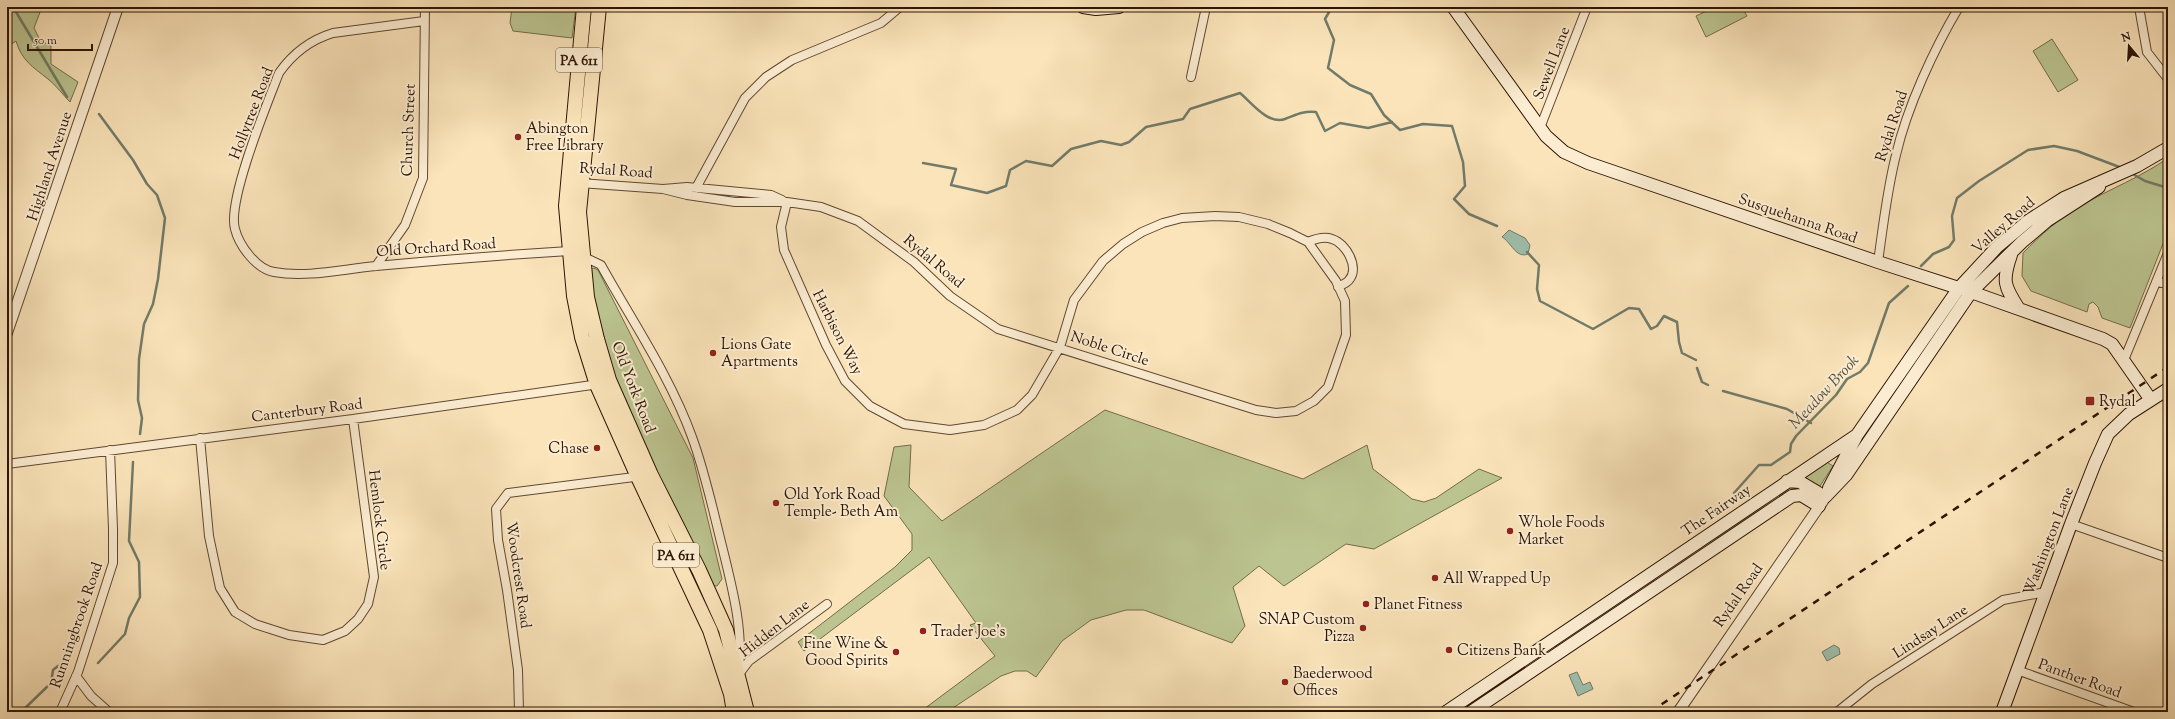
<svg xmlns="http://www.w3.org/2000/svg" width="2175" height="719" viewBox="0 0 2175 719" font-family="'Sorts Mill Goudy',serif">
  <rect width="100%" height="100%" fill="#fbe4ba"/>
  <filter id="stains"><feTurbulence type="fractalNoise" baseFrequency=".005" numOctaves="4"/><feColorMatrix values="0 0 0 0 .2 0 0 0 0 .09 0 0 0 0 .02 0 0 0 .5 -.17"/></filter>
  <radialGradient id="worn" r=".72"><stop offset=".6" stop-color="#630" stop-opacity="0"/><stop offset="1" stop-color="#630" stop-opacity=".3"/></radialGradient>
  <path fill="#bcc591" stroke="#746c4a" d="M7 7H42L34 28 40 40 51 46V64L78 82 70 102C63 95 56 85 48 79 33 67 22 61 16 41L7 47Z
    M512 7H576L572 38 513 31 510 23Z
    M1715 7H1742L1747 16 1706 37 1696 16Z
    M2052 39 2078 80 2058 92 2033 51Z
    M2168 158V231L2130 328 2102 318 2098 307 2093 302 2089 304 2087 312 2031 291 2022 276 2023 253C2041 235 2059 218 2082 205 2110 189 2141 177 2168 158Z
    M594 268 598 270 693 458 722 579 717 586H712L708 583 615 381 591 295 590 269Z
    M1105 410 1303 479 1367 445 1373 469 1412 499 1424 502 1436 498 1479 469 1502 478 1374 549 1346 544 1284 586 1259 566 1233 587 1245 626 1232 643 1144 610H1126L1091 620 1062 641 1036 677 1027 671H1015L1001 676 947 712H920L995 656 970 625 976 623 929 557 804 651 798 642 895 567 912 550V534L884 496 894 447 911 445 909 487 942 521Z
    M1825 461 1833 466 1820 486 1803 476Z
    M1786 487 1799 488 1721 539 1718 538 1716 535Z
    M1652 576 1654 580 1635 591 1629 600 1558 647 1555 646 1575 632 1580 624Z"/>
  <path fill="#9fbfad" stroke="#717b69" d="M1509 230 1525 238 1530 245 1528 254C1516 259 1511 242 1502 237Z
    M1834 645 1839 648 1840 654 1827 661 1822 652Z
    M1577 672 1583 685 1590 682 1593 689 1578 696 1569 675Z"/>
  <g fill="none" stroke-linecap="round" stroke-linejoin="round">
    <path stroke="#717b69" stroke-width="2.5" d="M13 7 67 97
      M1332 7 1325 19 1334 40 1328 68 1350 85 1371 94 1384 115 1400 130 1423 124 1452 126 1463 162 1465 186 1454 199 1469 214 1497 226
      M99 114 133 160 147 184 157 195 165 218 158 279 153 304 144 324 139 359 138 400 142 418 140 434
      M923 163 956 169 951 185 987 193 1006 186 1010 170 1026 161 1052 166 1071 149 1101 141 1121 145 1129 142 1146 127 1183 119 1190 109 1240 93C1252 103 1268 125 1285 119 1298 114 1302 111 1316 112L1325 131 1340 123 1368 128 1392 122
      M2131 173 2145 181 2168 188
      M1527 252 1539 265 1537 289 1540 301 1593 329 1629 308 1639 309 1651 329 1657 326 1664 316 1677 322 1679 342 1682 353 1696 360
      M1921 266 1933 254 1949 247 1954 240 1952 216 1957 198 1979 181 2028 150 2054 146 2077 151 2122 168
      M1697 368 1702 382 1708 385
      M1723 391 1787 409 1811 423
      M1734 493 1759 465H1771L1790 452 1791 444 1796 436 1836 395 1847 379 1860 372 1868 363 1889 303 1908 286
      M98 663 125 634 129 618 140 597 139 562 129 541 133 462
      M21 712 51 683 53 670 58 666H65"/>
    <defs>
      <path id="minor" d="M2139 7 2147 52 2168 79
        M424 21 333 33C310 40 293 53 279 73 267 104 227 201 235 229 239 245 256 269 274 272 307 278 343 269 376 266 440 260 504 255 569 251
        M1191 77 1206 7
        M1540 128 1587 7
        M580 183 663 189 687 187 771 195 782 200
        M696 188 745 98 766 77 792 60 881 23 900 7
        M663 189 687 195 735 202H787L821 207 858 221 914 262 950 296 998 329 1256 410 1276 413 1296 411 1314 401 1328 387 1346 335 1345 301 1336 281 1308 242 1290 233 1268 224 1239 217 1215 216 1182 218 1163 223 1142 232 1123 244 1103 261 1074 300 1060 347 1032 395 1017 410 984 425 950 430 904 424 870 406 845 381 826 345 784 250 781 227 787 202
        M1308 242C1315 239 1324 236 1332 239 1346 243 1360 268 1349 280 1347 283 1341 285 1338 287
        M582 256 601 265C632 321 670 376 692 437 706 475 714 515 724 554 733 591 743 630 739 668
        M1878 262C1883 227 1887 190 1896 155 1907 107 1934 49 1959 7
        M376 266 405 225 423 178 425 7
        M2157 282 2168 284
        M2124 360 2168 253
        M200 438 209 536 220 588 235 612 255 624 289 635 323 640 345 631 358 619 368 604 374 577 353 419
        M7 464 353 419 599 384
        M2071 524 2168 558
        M2017 670 2134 712
        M739 674 749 661 827 604
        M76 676 91 696 109 712
        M60 712 78 672 113 563V529L110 450
        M519 712 518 670 507 590 498 540 496 509 508 493 642 476
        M1837 712 1872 684 2003 600 2046 592"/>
      <path id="tertiary" d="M7 333 118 7
        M1678 712 1823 501"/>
      <path id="secondary" d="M1083 7 1096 9 1119 7
        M1453 7 1546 136 1564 152 1588 163 1878 262 1971 292 2103 339 2112 344 2151 400
        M2011 255C2002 281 2004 286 2019 309
        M1787 481 1800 482 1825 497
        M1829 488 1856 437
        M1825 497 1846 475 1971 292 2022 242 2048 220 2099 187
        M1446 712 1857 435 1959 288 1997 247 2028 221 2064 198 2137 166 2168 148
        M1471 712 1792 496 1801 495 1819 506
        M2002 712 2071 524 2095 463 2108 434 2129 414 2168 389"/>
      <path id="trunk" d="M584 7 566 206 574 296 582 337 597 385 638 477 710 630 731 694 734 712
        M599 7 579 212 587 297 597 339 609 380 651 475 699 570 726 630 747 712"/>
    </defs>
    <use href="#minor" stroke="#604831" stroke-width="10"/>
    <use href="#tertiary" stroke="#604831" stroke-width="12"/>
    <use href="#secondary" stroke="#2c1403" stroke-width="14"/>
    <use href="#trunk" stroke="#2c1403" stroke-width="16"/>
    <use href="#minor" stroke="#fcedd2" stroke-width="8"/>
    <use href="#tertiary" stroke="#fcedd2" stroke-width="10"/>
    <use href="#secondary" stroke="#fcedd2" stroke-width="12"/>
    <use href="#trunk" stroke="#fbe4ba" stroke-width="14"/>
    <path stroke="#2c1403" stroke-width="2.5" stroke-dasharray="7 7" stroke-linecap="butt" d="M1650 712 2168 367"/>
  </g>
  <g fill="#8f2418" stroke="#fcedd2" stroke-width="1.5">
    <circle cx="518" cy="137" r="4"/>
    <circle cx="713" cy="353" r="4"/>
    <rect x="2085" y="396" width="10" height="10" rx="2"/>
    <circle cx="597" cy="448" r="4"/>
    <circle cx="776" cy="503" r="4"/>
    <circle cx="1510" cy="531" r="4"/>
    <circle cx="1435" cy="578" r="4"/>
    <circle cx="1366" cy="604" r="4"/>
    <circle cx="1363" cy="628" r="4"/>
    <circle cx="923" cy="631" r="4"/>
    <circle cx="1449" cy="650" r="4"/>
    <circle cx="896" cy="652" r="4"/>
    <circle cx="1285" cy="682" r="4"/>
  </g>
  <g text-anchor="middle" stroke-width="4" stroke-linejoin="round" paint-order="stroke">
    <g fill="#fcedd2" stroke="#6a5541" stroke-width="1">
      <rect x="556" y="48" width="46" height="24" rx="3"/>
      <rect x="653" y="543" width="46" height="24" rx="3"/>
    </g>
    <g font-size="14" font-weight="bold" fill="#2c1403">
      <text x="579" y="65">PA 611</text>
      <text x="676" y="560">PA 611</text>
    </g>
    <g font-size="15" fill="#2c1403" stroke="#fcedd2">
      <text transform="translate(1551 63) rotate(-69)" y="5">Sewell Lane</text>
      <text transform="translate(251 113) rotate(-69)" y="5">Hollytree Road</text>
      <text transform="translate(1891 126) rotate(-72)" y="5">Rydal Road</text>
      <text transform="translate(408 130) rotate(-88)" y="5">Church Street</text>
      <text transform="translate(49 166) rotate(-72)" y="5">Highland Avenue</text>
      <text transform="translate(616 170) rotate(4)" y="5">Rydal Road</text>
      <text transform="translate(1798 218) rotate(19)" y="5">Susquehanna Road</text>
      <text transform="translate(2003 225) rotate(-41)" y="5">Valley Road</text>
      <text transform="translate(436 247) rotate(-4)" y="5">Old Orchard Road</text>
      <text transform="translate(934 261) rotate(40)" y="5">Rydal Road</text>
      <text transform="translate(838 332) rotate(63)" y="5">Harbison Way</text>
      <text transform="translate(1110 348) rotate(18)" y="5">Noble Circle</text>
      <text transform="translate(634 387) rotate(69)" y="5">Old York Road</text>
      <text transform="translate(307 410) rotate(-7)" y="5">Canterbury Road</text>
      <text transform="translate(1716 510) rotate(-34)" y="5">The Fairway</text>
      <text transform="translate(380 520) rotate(83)" y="5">Hemlock Circle</text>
      <text transform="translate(2048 541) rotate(-69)" y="5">Washington Lane</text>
      <text transform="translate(519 575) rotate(82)" y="5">Woodcrest Road</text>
      <text transform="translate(1738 595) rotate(-55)" y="5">Rydal Road</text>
      <text transform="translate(76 625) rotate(-71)" y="5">Runningbrook Road</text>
      <text transform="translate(774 628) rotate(-38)" y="5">Hidden Lane</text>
      <text transform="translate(1930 631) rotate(-33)" y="5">Lindsay Lane</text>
      <text transform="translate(2080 678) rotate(20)" y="5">Panther Road</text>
    </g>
    <g font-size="15" fill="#2c1403" stroke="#fcedd2" text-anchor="start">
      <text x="526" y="133">Abington<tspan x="526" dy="17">Free Library</tspan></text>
      <text x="721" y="349">Lions Gate<tspan x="721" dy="17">Apartments</tspan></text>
      <text x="2099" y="406">Rydal</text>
      <text x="589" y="453" text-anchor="end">Chase</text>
      <text x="784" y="499">Old York Road<tspan x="784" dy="17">Temple- Beth Am</tspan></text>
      <text x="1518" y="527">Whole Foods<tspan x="1518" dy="17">Market</tspan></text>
      <text x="1443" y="583">All Wrapped Up</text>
      <text x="1374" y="609">Planet Fitness</text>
      <text x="1355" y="624" text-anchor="end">SNAP Custom<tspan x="1355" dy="17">Pizza</tspan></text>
      <text x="931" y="636">Trader Joe's</text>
      <text x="888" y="648" text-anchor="end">Fine Wine &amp;<tspan x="888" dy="17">Good Spirits</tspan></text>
      <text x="1457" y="655">Citizens Bank</text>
      <text x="1293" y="678">Baederwood<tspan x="1293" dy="17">Offices</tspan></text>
    </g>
    <g font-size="16" font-style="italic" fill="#54503e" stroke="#fcedd2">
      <text transform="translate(1823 391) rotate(-47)" y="6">Meadow Brook</text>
    </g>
  </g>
  <rect width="2175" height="719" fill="none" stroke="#fbe4ba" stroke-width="24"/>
  <rect x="8" y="8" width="2159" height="703" fill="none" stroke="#2c1403" stroke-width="2"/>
  <rect x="12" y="12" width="2151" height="695" fill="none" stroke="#2c1403"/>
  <g transform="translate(2129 46) rotate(342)" stroke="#fcedd2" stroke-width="3" paint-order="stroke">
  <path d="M0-3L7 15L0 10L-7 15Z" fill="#2c1403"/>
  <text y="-6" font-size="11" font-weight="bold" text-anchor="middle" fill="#2c1403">N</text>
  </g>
  <path d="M28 44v6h64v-6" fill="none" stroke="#2c1403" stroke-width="2"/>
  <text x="34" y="44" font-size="12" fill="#2c1403" stroke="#fcedd2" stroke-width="3" paint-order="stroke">50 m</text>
  <rect width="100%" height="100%" filter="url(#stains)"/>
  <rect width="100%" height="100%" fill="url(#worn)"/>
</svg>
